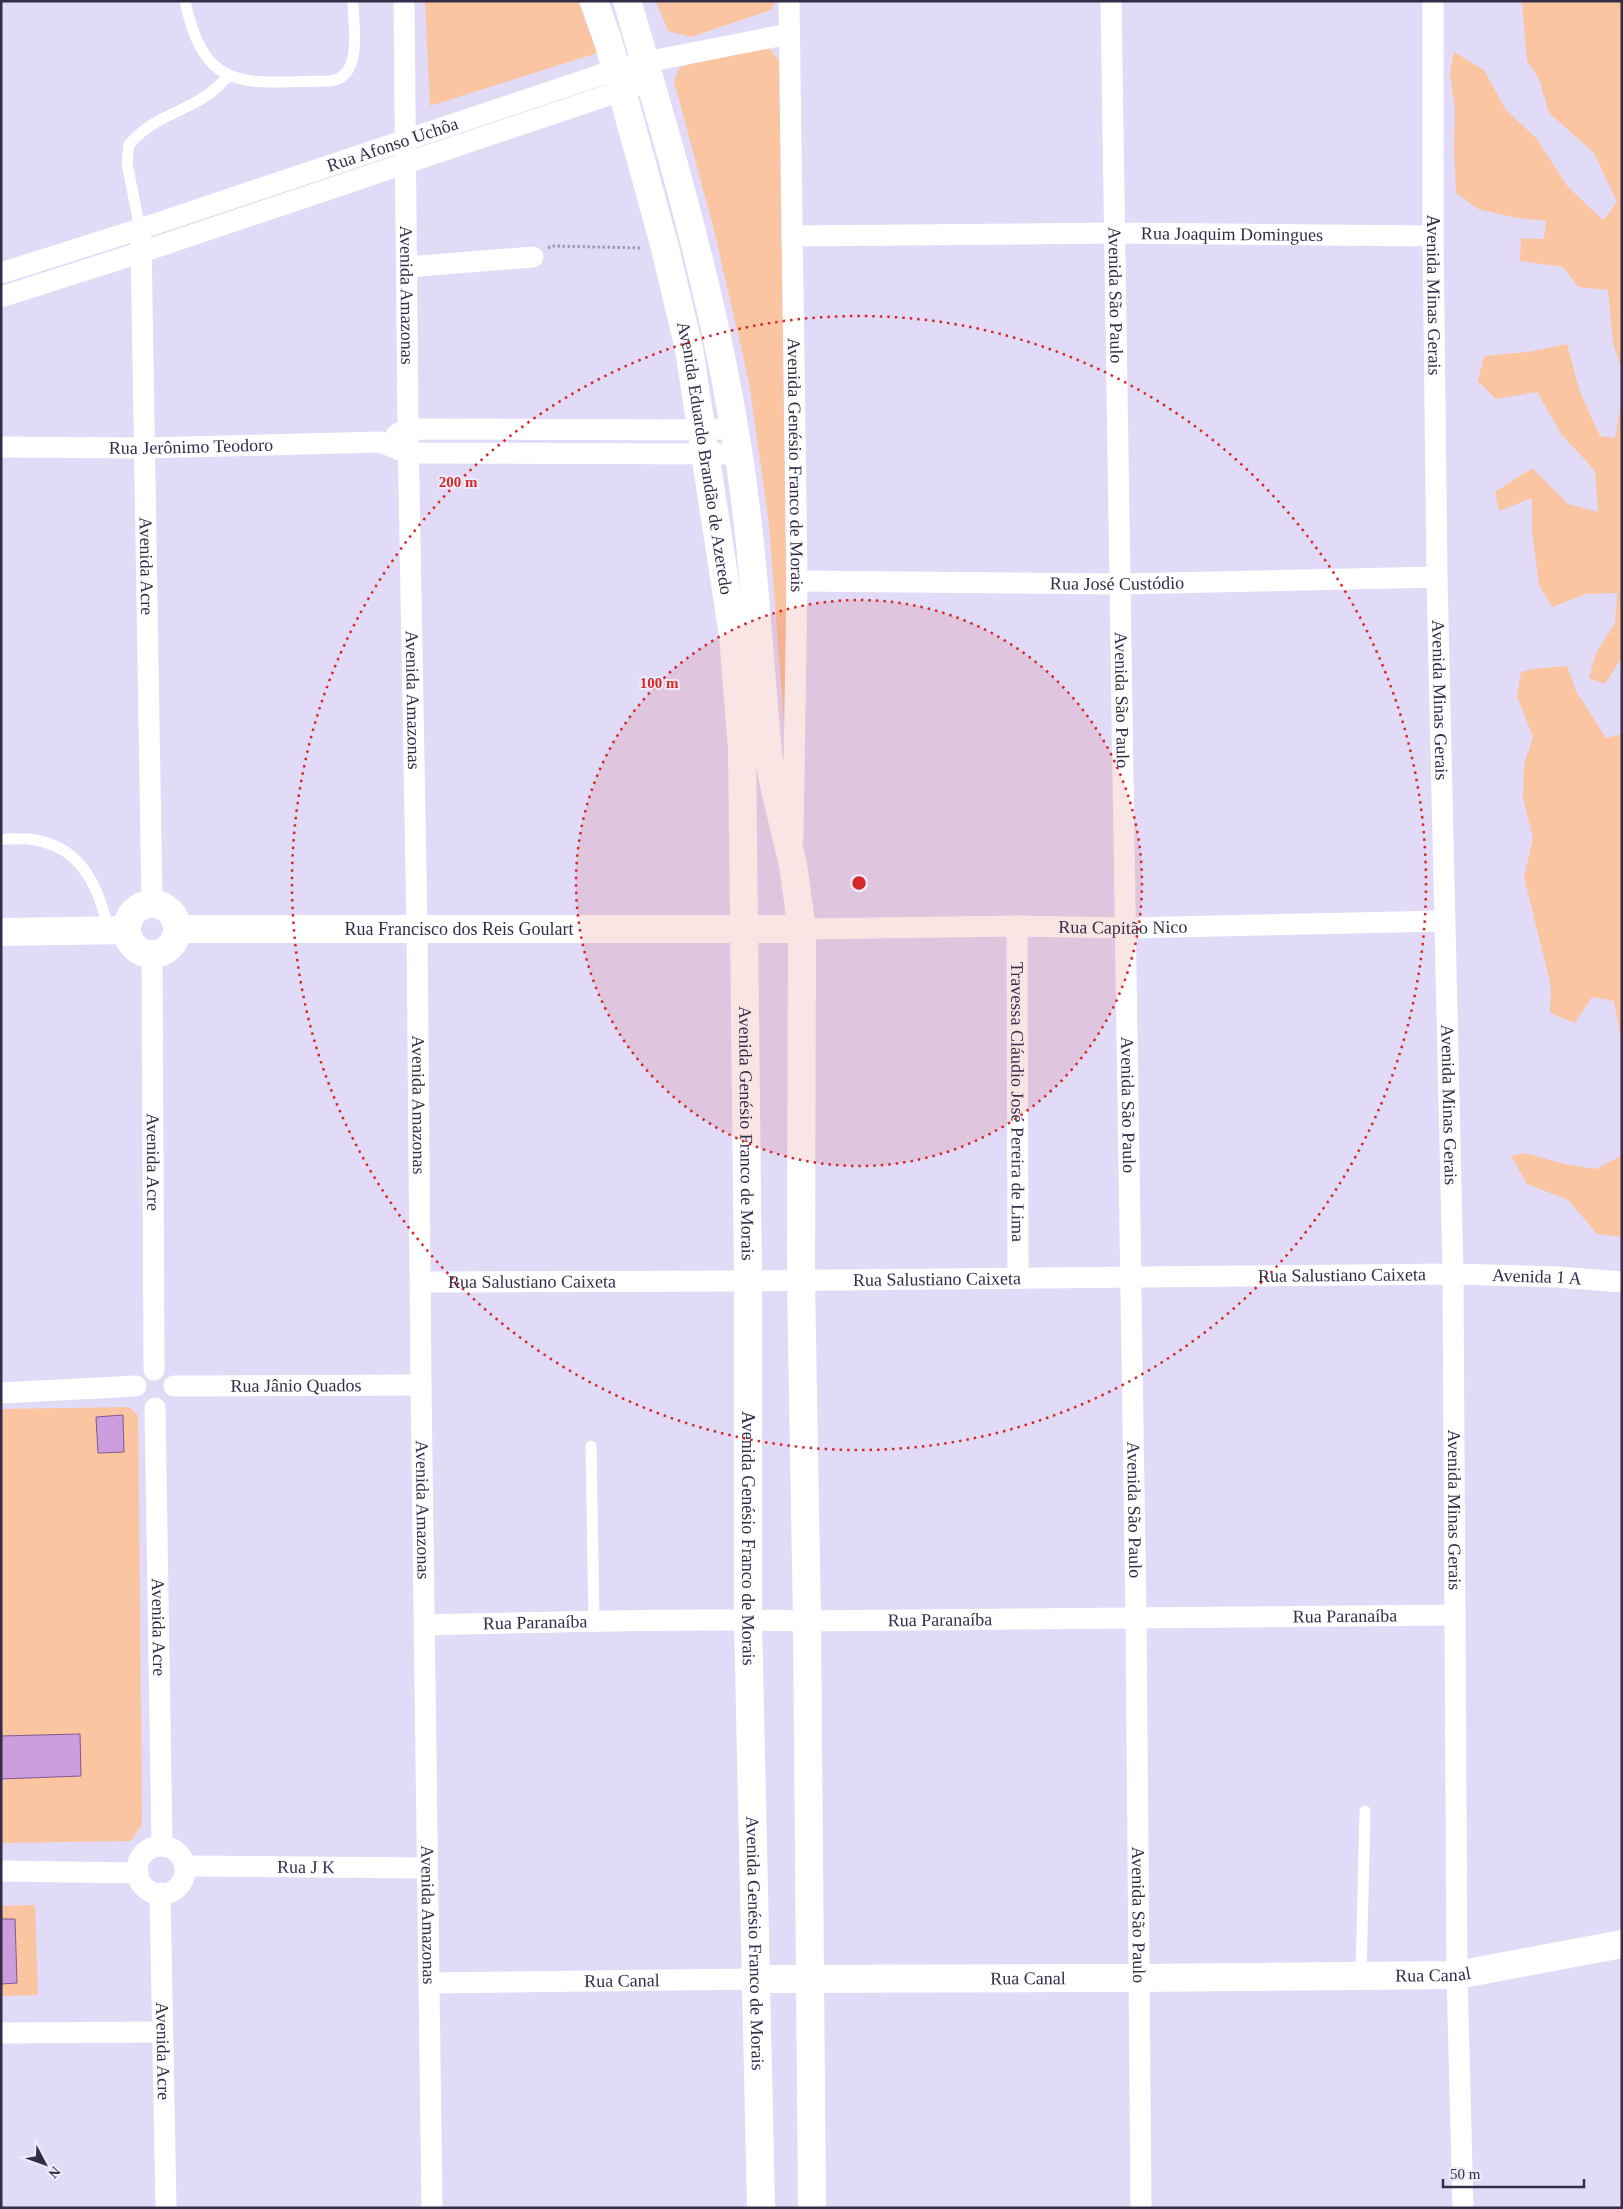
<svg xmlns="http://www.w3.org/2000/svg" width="1623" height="2209" viewBox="0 0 1623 2209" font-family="'Times New Roman',serif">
  <rect width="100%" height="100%" fill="#e2dbf7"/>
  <path fill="#fac5a0" d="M425 1H578L597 53 430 106Z
    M656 1H775L771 10 691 37 668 31Z
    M1522 1H1622V372L1613 342 1608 290 1578 287 1563 267 1520 261 1521 238 1544 239 1546 221 1512 217 1478 209 1456 193 1454 148 1455 110 1450 73 1454 52 1484 70 1506 110 1537 139 1567 186 1603 220 1617 202 1594 153 1549 113 1539 79 1527 61Z
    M767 45 779 61 788 722 784 723 769 524 749 382 714 230 674 81 680 67Z
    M1567 344 1580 392 1600 436 1615 438 1622 398V657L1605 684 1589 678 1596 653 1615 623 1617 593 1586 594 1552 607 1539 585 1532 532V498L1499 511 1495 492 1532 468 1568 504 1598 512 1595 471 1562 435 1537 392 1496 399 1478 381 1484 356 1529 352Z
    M1567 666 1577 693 1606 738 1622 734V1045L1614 1001 1592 997 1575 1023 1550 1013 1551 986 1524 877 1533 838 1523 798 1524 765 1533 737 1517 696 1521 672 1533 669Z
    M1525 1153 1564 1164 1596 1169 1622 1155V1237L1597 1234 1568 1200 1527 1184 1511 1156Z
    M129 1407 138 1415 142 1824 131 1841 1 1843V1409Z
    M35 1905 38 1995 1 1996V1984L17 1983 15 1919H1V1906Z"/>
  <path fill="#cc9ede" stroke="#825990" d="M123 1415 124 1452 98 1453 96 1417Z
    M80 1734 81 1776 1 1779V1736Z
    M1 1919H15L17 1983 1 1984Z"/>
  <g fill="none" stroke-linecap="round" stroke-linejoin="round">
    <path stroke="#a099b5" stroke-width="3" stroke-dasharray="2.5 2.5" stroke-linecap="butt" d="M548 248 552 246 642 248"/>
    <path stroke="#fff" stroke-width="11" d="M185 1C205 98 250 81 330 81 364 77 353 26 353 1
      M140 229 127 163 129 145C147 122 173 115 198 101 209 95 219 86 228 76
      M1 840C10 838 19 839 28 839 80 844 98 884 108 929
      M591 1446 594 1621
      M1361 1976 1365 1811"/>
    <g stroke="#fff" stroke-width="21">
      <path id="s1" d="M404 1 408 429 417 929 421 1385 432 2208"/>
      <path id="s2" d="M789 1 797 581 793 837"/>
      <path id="s3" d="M1111 1 1136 1618 1141 2208"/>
      <path id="s4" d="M1433 1V236L1437 577 1453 1274 1457 1975 1463 2208"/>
      <path id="s5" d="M792 236 1115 233 1433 236"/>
      <path id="s6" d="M141 240 152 903"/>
      <path d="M407 267 533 257"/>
      <path id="s7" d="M1 273 140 229 615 70 646 62 789 34"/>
      <path d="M1 297 142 252 650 81"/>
      <path d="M396 435 408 429 702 430 735 428"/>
      <path id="s8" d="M1 447 143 448 380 442 408 453 738 454"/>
      <path id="s9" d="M797 581 1120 584 1437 577"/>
      <path id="s10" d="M1017 926 1018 1278"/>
      <path id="s11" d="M802 929 1017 926 1126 928 1444 921"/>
      <path id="s12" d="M152 954 154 1370"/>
      <path id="s13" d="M421 1282 748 1281 1453 1274 1558 1277 1622 1282"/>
      <path id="s14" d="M174 1386 421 1385"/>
      <path d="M1 1393 136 1386"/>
      <path id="s15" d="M155 1408 162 1846"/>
      <path id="s16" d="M424 1625C552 1622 680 1618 807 1621L1455 1615"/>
      <circle cx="161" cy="1870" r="24"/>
      <path id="s17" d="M185 1866 426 1868"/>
      <path d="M1 1871 138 1873"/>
      <path id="s18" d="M160 1893 166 2208"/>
      <path id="s19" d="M430 1983 754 1979"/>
      <path d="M1 2033 162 2032"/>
    </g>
    <g stroke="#fff" stroke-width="28">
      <circle cx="152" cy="929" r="25"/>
      <path id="s20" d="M177 929H802"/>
      <path d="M1 932 126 930"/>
      <path id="s21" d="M754 1979 1139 1978 1457 1975 1622 1944"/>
    </g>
    <g stroke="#fff" stroke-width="28">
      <path id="s22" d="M594 1 608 41 642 164 665 248 689 349 733 635 742 749 748 1281V1620L761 2208"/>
      <path d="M627 1C638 36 647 70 657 105 688 211 716 318 734 427 753 534 758 645 768 753L774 785 793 865 802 929 801 1280 807 1621 812 2208"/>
    </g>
  </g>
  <circle cx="859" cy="883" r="283" fill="#d62828" fill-opacity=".12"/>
  <g fill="none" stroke="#d62828" stroke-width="2.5" stroke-dasharray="2.5 5">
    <circle cx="859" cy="883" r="283"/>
    <circle cx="859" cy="883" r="567"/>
  </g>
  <g text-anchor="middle" stroke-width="4" stroke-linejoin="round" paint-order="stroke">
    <g font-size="18" fill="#342d48" stroke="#eeebf9">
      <text dy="6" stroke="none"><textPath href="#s7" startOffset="412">Rua Afonso Uchôa</textPath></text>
      <text dy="6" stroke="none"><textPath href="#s5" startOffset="440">Rua Joaquim Domingues</textPath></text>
      <text dy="6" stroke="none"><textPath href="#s1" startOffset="294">Avenida Amazonas</textPath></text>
      <text dy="6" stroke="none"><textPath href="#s3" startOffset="294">Avenida São Paulo</textPath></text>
      <text dy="6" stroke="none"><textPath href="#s4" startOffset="294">Avenida Minas Gerais</textPath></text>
      <text dy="6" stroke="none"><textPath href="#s8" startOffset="190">Rua Jerônimo Teodoro</textPath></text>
      <text dy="6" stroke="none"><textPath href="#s22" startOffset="471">Avenida Eduardo Brandão de Azeredo</textPath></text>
      <text dy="6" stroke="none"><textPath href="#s2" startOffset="464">Avenida Genésio Franco de Morais</textPath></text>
      <text dy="6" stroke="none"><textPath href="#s6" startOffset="326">Avenida Acre</textPath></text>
      <text dy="6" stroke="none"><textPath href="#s9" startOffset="320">Rua José Custódio</textPath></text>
      <text dy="6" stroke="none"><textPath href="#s1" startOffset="699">Avenida Amazonas</textPath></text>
      <text dy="6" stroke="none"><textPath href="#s3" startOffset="699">Avenida São Paulo</textPath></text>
      <text dy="6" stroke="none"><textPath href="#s4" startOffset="699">Avenida Minas Gerais</textPath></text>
      <text dy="6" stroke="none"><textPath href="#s11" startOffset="321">Rua Capitão Nico</textPath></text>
      <text dy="6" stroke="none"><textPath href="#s20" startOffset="282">Rua Francisco dos Reis Goulart</textPath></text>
      <text dy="6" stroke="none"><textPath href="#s10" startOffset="176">Travessa Cláudio José Pereira de Lima</textPath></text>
      <text dy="6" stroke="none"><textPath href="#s1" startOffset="1104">Avenida Amazonas</textPath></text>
      <text dy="6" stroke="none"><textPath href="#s3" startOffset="1104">Avenida São Paulo</textPath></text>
      <text dy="6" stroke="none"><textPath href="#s4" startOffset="1104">Avenida Minas Gerais</textPath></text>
      <text dy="6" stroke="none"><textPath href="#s22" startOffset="1149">Avenida Genésio Franco de Morais</textPath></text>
      <text dy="6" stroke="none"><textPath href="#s12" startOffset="208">Avenida Acre</textPath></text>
      <text dy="6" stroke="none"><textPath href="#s13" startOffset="921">Rua Salustiano Caixeta</textPath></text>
      <text dy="6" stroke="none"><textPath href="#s13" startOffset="1116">Avenida 1 A</textPath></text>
      <text dy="6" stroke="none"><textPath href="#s13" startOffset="516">Rua Salustiano Caixeta</textPath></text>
      <text dy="6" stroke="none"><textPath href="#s13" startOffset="111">Rua Salustiano Caixeta</textPath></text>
      <text dy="6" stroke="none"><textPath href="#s14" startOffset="122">Rua Jânio Quados</textPath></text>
      <text dy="6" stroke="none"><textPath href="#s1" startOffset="1509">Avenida Amazonas</textPath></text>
      <text dy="6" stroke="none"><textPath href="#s3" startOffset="1509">Avenida São Paulo</textPath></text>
      <text dy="6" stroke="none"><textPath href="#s4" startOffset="1509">Avenida Minas Gerais</textPath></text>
      <text dy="6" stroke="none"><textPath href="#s22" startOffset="1554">Avenida Genésio Franco de Morais</textPath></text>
      <text dy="6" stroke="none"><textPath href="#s16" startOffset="921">Rua Paranaíba</textPath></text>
      <text dy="6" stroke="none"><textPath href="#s16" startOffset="516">Rua Paranaíba</textPath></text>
      <text dy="6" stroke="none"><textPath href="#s16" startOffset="111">Rua Paranaíba</textPath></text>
      <text dy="6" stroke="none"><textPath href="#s15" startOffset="219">Avenida Acre</textPath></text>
      <text dy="6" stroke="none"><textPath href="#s17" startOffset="121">Rua J K</textPath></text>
      <text dy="6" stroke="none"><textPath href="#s1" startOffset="1914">Avenida Amazonas</textPath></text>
      <text dy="6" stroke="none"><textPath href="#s3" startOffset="1914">Avenida São Paulo</textPath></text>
      <text dy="6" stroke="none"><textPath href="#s22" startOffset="1959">Avenida Genésio Franco de Morais</textPath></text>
      <text dy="6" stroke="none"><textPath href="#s21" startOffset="679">Rua Canal</textPath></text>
      <text dy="6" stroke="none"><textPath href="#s21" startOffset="274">Rua Canal</textPath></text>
      <text dy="6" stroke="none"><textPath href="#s19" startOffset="192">Rua Canal</textPath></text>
      <text dy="6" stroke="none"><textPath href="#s18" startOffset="158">Avenida Acre</textPath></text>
    </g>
  </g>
  <circle cx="859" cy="883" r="8" fill="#d62828" stroke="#eeebf9" stroke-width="2.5"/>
  <g font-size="15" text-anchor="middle" font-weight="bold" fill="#d62828" stroke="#eeebf9" stroke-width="4" stroke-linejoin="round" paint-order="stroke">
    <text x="458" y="487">200 m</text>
    <text x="659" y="688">100 m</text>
  </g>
  <rect width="1623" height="2209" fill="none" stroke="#342d48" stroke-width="5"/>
  <g transform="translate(45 2164) rotate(131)" stroke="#eeebf9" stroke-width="4" paint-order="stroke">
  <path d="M0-4L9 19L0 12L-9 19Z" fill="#342d48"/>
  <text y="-8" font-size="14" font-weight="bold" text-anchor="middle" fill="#342d48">N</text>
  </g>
  <path d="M1443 2179v8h141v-8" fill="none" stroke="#342d48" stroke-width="2.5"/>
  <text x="1450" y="2179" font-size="15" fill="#342d48" stroke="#eeebf9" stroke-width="4" paint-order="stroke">50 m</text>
</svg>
